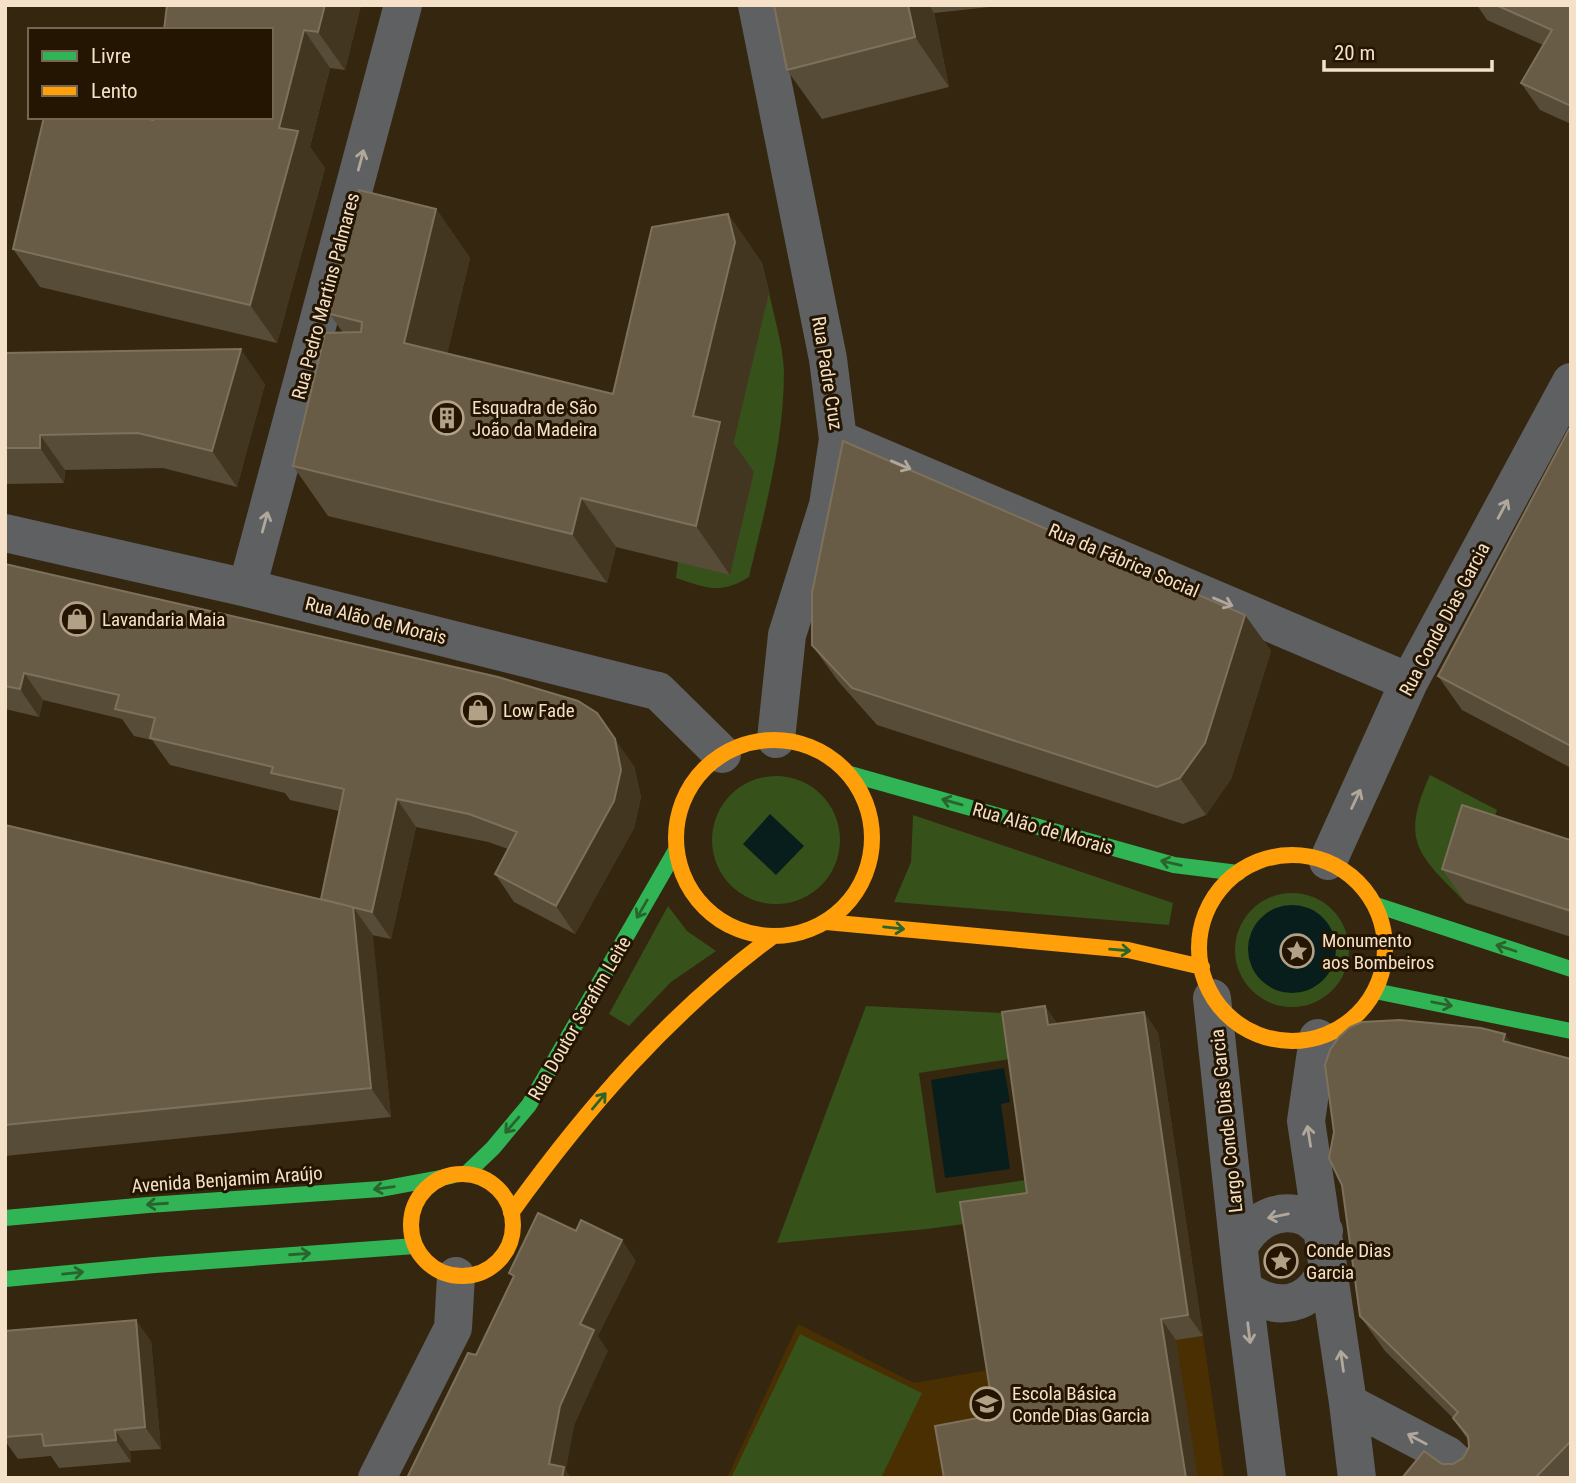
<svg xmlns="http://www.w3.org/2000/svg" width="1576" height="1483" viewBox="0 0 1576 1483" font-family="'Roboto Condensed',sans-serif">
  <rect width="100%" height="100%" fill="#352610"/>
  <path fill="#4a2f02" d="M798 1324 914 1383 1111 1349 1203 1336 1224 1478H727Z"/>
  <path fill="#365119" d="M769 292C774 317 783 345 784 371 784 441 765 509 749 577 720 595 707 588 676 578L678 562 728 465Z
    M1430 775 1497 810 1466 903C1419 855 1399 843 1430 775Z
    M712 840a64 64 0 1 1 128 0a64 64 0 1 1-128 0Z
    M913 815 1173 903 1169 925 894 902 911 862Z
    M1235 950a57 57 0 1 1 114 0a57 57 0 1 1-114 0Z
    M668 906 687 931 716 951 671 982 629 1026 609 1014Z
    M866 1006 1003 1013 1010 1059 919 1073 936 1193 1026 1180 1032 1215 927 1229 777 1243Z
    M800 1334 922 1393 881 1478H731Z"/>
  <path fill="#081e1c" d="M770 814 804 846 776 875 743 844Z
    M1248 949a44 44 0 1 1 88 0a44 44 0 1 1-88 0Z
    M1004 1068 1010 1102 1001 1104 1010 1169 945 1178 931 1080Z"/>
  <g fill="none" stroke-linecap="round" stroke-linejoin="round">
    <path stroke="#5e6062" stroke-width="38" d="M757 5 828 359 838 439 828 505 787 635 776 739
      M838 439 1409 682
      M5 533 247 588 653 690 658 691 722 754
      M247 588 403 5
      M1328 861 1409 682 1571 382
      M1212 998 1243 1288 1267 1478
      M1318 1038 1306 1121 1348 1403 1357 1478
      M1240 1245C1253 1221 1278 1206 1306 1217 1312 1220 1318 1227 1324 1231
      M1243 1288C1277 1314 1312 1307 1328 1266
      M1348 1403 1447 1455 1472 1478
      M377 1478 453 1328 456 1276"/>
    <path stroke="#30b455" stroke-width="16" d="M850 774 1174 865 1238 873
      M1376 905 1571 969
      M1375 991 1571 1031
      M466 1174 493 1148 529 1105 676 850
      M5 1218 148 1205 381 1189 451 1176
      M5 1279 155 1265 415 1246"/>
    <path stroke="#ff9f0a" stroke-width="16" d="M676 838a98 98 0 1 1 196 0a98 98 0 1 1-196 0Z
      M1199 948a93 93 0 1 1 186 0a93 93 0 1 1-186 0Z
      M826 922 1128 950 1202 967
      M411 1225a51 51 0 1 1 102 0a51 51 0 1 1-102 0Z
      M511 1213C586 1109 668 1014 772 937"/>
  </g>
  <path fill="#574c38" d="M167 5H361L345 70 330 68 310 147 325 168 277 343 40 287 13 249 153 120Z
    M774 5H1008L934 13 949 87 822 119 787 70Z
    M1477 5H1571V124L1540 110 1521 83 1543 45 1487 20Z
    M436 209 470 258 447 354 613 394 728 214 762 263 769 292 733 442 754 472 730 575 616 547 607 583 328 516 293 466 343 333 330 314Z
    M5 353 265 384 237 487 163 468 65 470 64 483 5 484Z
    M1571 430V768L1462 710 1438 676Z
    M5 564 634 766 641 797 634 828 575 934 514 902 495 874 508 849 488 842 416 827 391 939 372 935 391 1117 5 1156V825L321 899 339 811 290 800 285 793 170 765 152 740 134 736 122 719 43 700 39 717 5 709Z
    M1245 615 1271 651 1231 779 1206 815 1183 824 877 725 838 681 812 645Z
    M1571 838V937L1466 903 1442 869 1570 840Z
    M1045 1006 1057 1024 1144 1012 1158 1033 1203 1336 1176 1340 994 1415 1027 1193Z
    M1512 1044 1571 1059V1478H1402L1442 1464H1453L1463 1458 1469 1447 1468 1440 1453 1418 1385 1351 1360 1316Z
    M5 1331 151 1341 161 1449 130 1451 131 1462 59 1468 51 1456 18 1459 5 1441Z"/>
  <path fill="#423621" d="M325 5H361L345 70 318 32Z
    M908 5H929L934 13 949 87 915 37Z
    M304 30 330 68 310 147 325 168 277 343 250 305 279 128Z
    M436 209 470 258 438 393 404 343Z
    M728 214 762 263 769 292 733 442 754 472 730 575 696 526 693 416Z
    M241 349 265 384 237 487 212 451Z
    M40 435 65 470 64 483 40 448Z
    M581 498 616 547 607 583 572 534Z
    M1245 615 1271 651 1231 779 1206 815 1180 778Z
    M24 673 43 700 39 717 20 689Z
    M615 739 634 766 641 797 634 828 575 934 556 906Z
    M397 799 416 827 391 939 372 912Z
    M353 907 373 935 391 1117 371 1088Z
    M1045 1006 1060 1027 1048 1025Z
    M1144 1012 1158 1033 1203 1336 1188 1315Z
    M1505 1034 1530 1069 1503 1041Z
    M622 1240 636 1261 598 1336 608 1351 574 1426 566 1470 571 1478H559L549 1464 560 1406 580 1324Z
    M1161 1319 1176 1340 1198 1478H1186Z
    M136 1320 151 1341 161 1449 145 1427Z
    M115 1430 130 1451 131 1462 116 1440Z"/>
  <path fill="#685c47" stroke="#7e715b" stroke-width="2" d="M167 5H325L318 32 304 30 279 128 298 131 250 305 13 249 44 117H140L153 120V117H271V30H164Z
    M774 5H908L915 37 787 70Z
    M1496 5H1571V106L1521 83 1552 30Z
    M359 190 436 209 404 343 613 394 652 227 728 214 735 242 693 416 720 422 696 526 581 498 572 534 293 466 325 333 361 332 362 322 330 314Z
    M241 349 212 451 138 433 40 435V448H5V353Z
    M1569 429 1571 430V746L1438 676Z
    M843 441 1245 615 1205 743 1180 778 1157 787 852 688 812 645V593Z
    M5 564 498 677 578 701 597 713 615 739 621 770 614 801 556 906 495 874 517 832 469 814 397 799 372 912 321 899 344 789 271 773 273 767 150 738 155 718 115 709 119 695 24 673 20 689 5 686Z
    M1462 805 1570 840 1571 838V911L1442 869Z
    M5 825 353 907 371 1088 5 1125Z
    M1045 1006 1048 1025 1144 1012 1188 1315 1161 1319 1186 1478H944L935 1426 994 1415 960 1202 1027 1193 1002 1012Z
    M1400 1020 1481 1028 1505 1034 1503 1041 1571 1059V1441L1535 1478H1402L1424 1451 1442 1464H1453L1463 1458 1469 1447 1468 1436 1453 1418 1458 1412 1360 1316 1342 1185 1329 1158 1334 1132 1325 1065 1330 1050 1339 1037 1350 1027 1362 1022Z
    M538 1213 576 1231 581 1220 622 1240 580 1324 594 1330 560 1406 549 1464 564 1467 562 1478H407L468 1353 476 1355 514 1276 509 1273Z
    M136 1320 145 1427 115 1430 116 1440 44 1446 42 1434 5 1437V1331Z"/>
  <defs><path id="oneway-shaft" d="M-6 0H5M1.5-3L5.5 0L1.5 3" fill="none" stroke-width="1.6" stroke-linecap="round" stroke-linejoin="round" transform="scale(1.75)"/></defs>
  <g stroke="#b1a79a">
    <use href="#oneway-shaft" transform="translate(361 160) rotate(-75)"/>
    <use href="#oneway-shaft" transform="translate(901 465) rotate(23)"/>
    <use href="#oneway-shaft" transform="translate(1503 509) rotate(-62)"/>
    <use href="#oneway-shaft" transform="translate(265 522) rotate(-75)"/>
    <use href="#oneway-shaft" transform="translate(1223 602) rotate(23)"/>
    <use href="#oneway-shaft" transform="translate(1356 799) rotate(-65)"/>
    <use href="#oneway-shaft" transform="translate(1309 1136) rotate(-99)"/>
    <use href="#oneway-shaft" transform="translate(1278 1216) rotate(169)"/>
    <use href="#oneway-shaft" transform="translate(1249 1333) rotate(83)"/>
    <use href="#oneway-shaft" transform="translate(1342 1361) rotate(-98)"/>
    <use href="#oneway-shaft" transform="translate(1417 1439) rotate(-152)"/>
  </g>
  <g stroke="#2a642c">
    <use href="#oneway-shaft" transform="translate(952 802) rotate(-164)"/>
    <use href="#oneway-shaft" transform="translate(1171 863) rotate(-167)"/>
    <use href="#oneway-shaft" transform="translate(642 909) rotate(120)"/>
    <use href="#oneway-shaft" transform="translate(894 928) rotate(6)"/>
    <use href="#oneway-shaft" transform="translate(1506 948) rotate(-162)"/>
    <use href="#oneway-shaft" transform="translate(1120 950) rotate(5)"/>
    <use href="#oneway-shaft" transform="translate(1442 1004) rotate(11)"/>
    <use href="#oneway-shaft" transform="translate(599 1101) rotate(-50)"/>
    <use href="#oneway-shaft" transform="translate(512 1125) rotate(131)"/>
    <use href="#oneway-shaft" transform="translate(384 1188) rotate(172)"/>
    <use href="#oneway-shaft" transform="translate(157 1204) rotate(176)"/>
    <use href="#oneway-shaft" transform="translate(300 1254) rotate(-4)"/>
    <use href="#oneway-shaft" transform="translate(73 1273) rotate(-6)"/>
  </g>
  <defs>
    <symbol id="building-ring" viewBox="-11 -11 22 22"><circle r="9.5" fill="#231502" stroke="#b2a087" stroke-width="1.5"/><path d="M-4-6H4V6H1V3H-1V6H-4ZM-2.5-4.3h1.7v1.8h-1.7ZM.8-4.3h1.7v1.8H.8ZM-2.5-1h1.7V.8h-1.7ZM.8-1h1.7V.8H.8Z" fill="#b2a087"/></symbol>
    <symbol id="shop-ring" viewBox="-11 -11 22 22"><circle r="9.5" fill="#231502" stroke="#b2a087" stroke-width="1.5"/><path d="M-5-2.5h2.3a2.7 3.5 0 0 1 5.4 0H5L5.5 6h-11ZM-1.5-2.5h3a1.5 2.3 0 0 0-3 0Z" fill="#b2a087"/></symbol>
    <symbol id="sight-ring" viewBox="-11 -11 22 22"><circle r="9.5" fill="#231502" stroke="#b2a087" stroke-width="1.5"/><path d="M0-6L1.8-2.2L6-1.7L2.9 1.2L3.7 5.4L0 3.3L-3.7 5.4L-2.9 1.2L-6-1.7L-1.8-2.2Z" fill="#b2a087"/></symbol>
    <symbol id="school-ring" viewBox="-11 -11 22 22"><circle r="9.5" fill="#231502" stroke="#b2a087" stroke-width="1.5"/><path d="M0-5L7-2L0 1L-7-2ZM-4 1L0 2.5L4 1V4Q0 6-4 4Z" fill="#b2a087"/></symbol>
  </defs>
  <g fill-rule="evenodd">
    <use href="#building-ring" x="428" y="399" width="38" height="38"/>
    <use href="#shop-ring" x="58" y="600" width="38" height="38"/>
    <use href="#shop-ring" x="459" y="691" width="38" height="38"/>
    <use href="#sight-ring" x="1278" y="932" width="38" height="38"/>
    <use href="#sight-ring" x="1262" y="1242" width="38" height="38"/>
    <use href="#school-ring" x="968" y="1385" width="38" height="38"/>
  </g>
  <g text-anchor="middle" stroke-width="6" stroke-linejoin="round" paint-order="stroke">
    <g font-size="19" fill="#f5e1c7" stroke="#231502">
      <text transform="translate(325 296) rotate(-75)" y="7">Rua Pedro Martins Palmares</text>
      <text transform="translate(828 373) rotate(81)" y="7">Rua Padre Cruz</text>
      <text transform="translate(1124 560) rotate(23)" y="7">Rua da Fábrica Social</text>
      <text transform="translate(1444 619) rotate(-62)" y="7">Rua Conde Dias Garcia</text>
      <text transform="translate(376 620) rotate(14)" y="7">Rua Alão de Morais</text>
      <text transform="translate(1043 828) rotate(16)" y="7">Rua Alão de Morais</text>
      <text transform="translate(579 1018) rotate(-60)" y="7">Rua Doutor Serafim Leite</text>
      <text transform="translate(1226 1121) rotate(-96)" y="7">Largo Conde Dias Garcia</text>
      <text transform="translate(227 1179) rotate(-4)" y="7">Avenida Benjamim Araújo</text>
    </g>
    <g font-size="19" fill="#f5e1c7" stroke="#231502" text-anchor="start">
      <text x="472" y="414">Esquadra de São<tspan x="472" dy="22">João da Madeira</tspan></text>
      <text x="102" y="626">Lavandaria Maia</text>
      <text x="503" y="717">Low Fade</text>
      <text x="1322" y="947">Monumento<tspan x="1322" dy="22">aos Bombeiros</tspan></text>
      <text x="1306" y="1257">Conde Dias<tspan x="1306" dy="22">Garcia</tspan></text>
      <text x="1012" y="1400">Escola Básica<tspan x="1012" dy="22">Conde Dias Garcia</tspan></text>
    </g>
  </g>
  <rect width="1576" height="1483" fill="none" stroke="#f5e1c7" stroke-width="14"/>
  <rect x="28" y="28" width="245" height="91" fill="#231502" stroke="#776751" stroke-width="2"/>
  <rect x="42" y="51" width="35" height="10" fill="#30b455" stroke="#776751" stroke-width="2"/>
  <text x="91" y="63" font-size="21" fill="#f5e1c7">Livre</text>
  <rect x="42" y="86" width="35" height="10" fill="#ff9f0a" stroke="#776751" stroke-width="2"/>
  <text x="91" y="98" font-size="21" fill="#f5e1c7">Lento</text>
  <path d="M1324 60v10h168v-10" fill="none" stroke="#f5e1c7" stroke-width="3.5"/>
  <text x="1334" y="60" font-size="21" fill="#f5e1c7" stroke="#231502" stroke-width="5" paint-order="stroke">20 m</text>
</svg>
